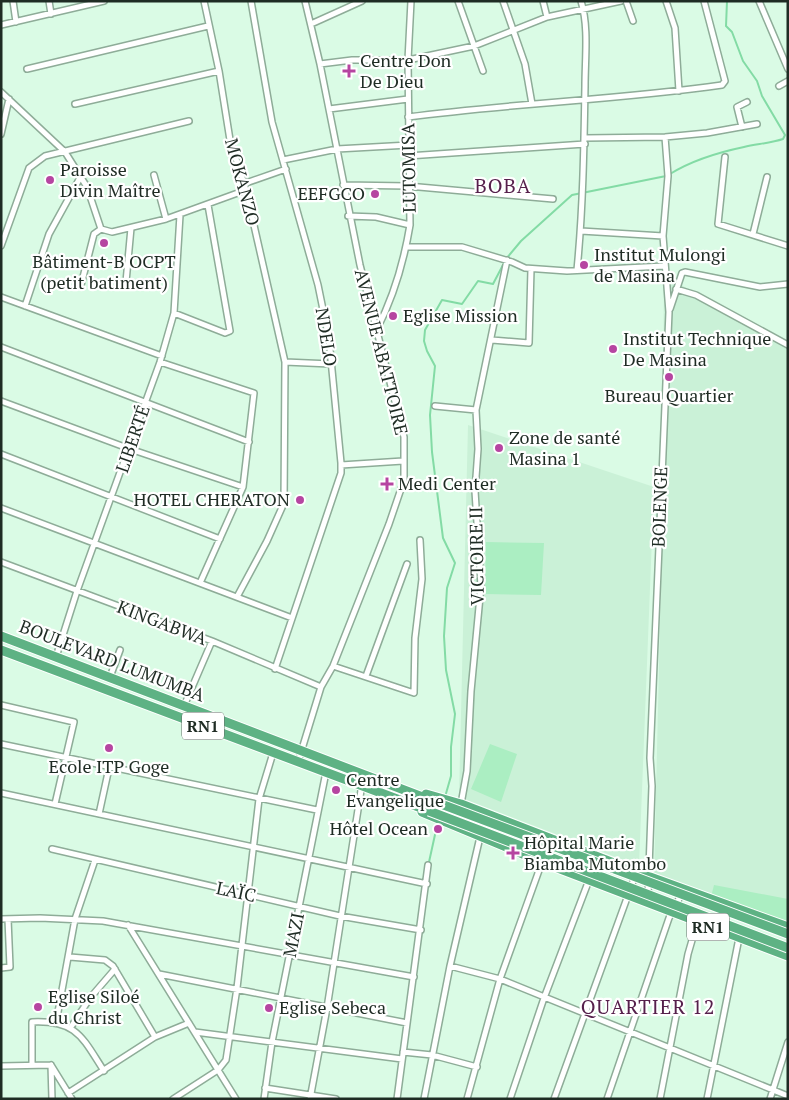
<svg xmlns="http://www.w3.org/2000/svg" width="789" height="1100" viewBox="0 0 789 1100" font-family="'PT Serif',serif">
  <rect width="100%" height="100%" fill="#dafbe5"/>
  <path fill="#caf1d7" d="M664 270 683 286 788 346V930L654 879 662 535Z
    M468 425 654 487 639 866 459 797Z"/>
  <path fill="#abeec2" d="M486 542 544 543 541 595 485 594Z
    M490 744 517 754 501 802 471 789Z
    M714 885 788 899V929L710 901Z"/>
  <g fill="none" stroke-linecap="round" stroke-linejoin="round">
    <path stroke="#83dba5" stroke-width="2" d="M670 174C691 161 720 152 744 147 757 144 771 143 783 139L785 135 762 96 757 81 743 61 732 32 726 26 727 1
      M506 259 521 241 572 195 666 176
      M445 797 451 776V747L455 714 446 670 444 636 447 588 455 563 443 538 432 452 430 415 435 366 427 351 424 341 425 330 442 300 462 304 478 281 493 284 504 263
      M429 862 438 821"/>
    <defs>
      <path id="minor" d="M13 1 16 22
        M49 1 51 14
        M204 1 219 71 230 140 246 190 285 362 284 503 267 541 238 595
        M251 1 272 122 318 285 329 339 341 463V473L275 669
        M458 1 483 71
        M503 1 525 64 532 104
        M543 1 547 17
        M626 1 633 21
        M666 1 675 28 679 91
        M759 1 788 69
        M311 24 362 1
        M1 25 104 1
        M320 64 352 60H408L474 46 547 17 621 1
        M27 69 208 26
        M779 86 788 81
        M1 92 65 152 87 187 101 229
        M75 104 219 71
        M329 109 408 99
        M408 117C513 103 618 100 722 85L725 81 704 1
        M742 127 737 107 747 102
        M1 134 9 99
        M585 138 665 137 707 133 757 124
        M408 156 585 144
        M725 157 718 224 788 246
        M283 160 337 149 409 145
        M154 175 166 219
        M243 184 286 169
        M343 185 408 186 553 199
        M348 216 376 217 410 225
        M101 229 112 232 166 219 246 190
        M581 231 663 236
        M753 234 767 177
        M1 246 29 168 45 156 189 121
        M406 247H462L512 262 525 268 567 271 664 266
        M577 270C583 209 584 147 585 86 585 58 589 27 581 1
        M126 282 131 228
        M81 285 94 234 101 229
        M676 289 696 295 788 345
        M1 297 162 356
        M25 306 49 234 81 176
        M670 309 682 273 685 272 760 287 788 284
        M174 313 225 333 230 331 208 205
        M377 329C394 296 404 261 410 225L408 60 411 1
        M492 340 529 343 531 269
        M1 347 249 442
        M160 362 254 393 243 487 200 583
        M285 362 331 364
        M1 401 130 449 243 487
        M435 406 476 410
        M1 454 220 539
        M341 465 403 461
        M1 508 292 618
        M1 562 212 641 321 687
        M56 657 77 591 160 362 174 313 180 215
        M333 666 414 693 415 638 422 579 420 540
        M366 676 407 564
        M110 677 120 650
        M1 705 74 722 55 804
        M184 706 212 641
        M1 744 317 810
        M298 762 321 687 333 666 389 524 404 480V437L360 265 320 64 305 1
        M1 793 427 884
        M461 804 467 771 471 691 481 586 475 491 478 449 476 410 507 260
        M99 814 109 768
        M52 849 340 916 421 930
        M648 895 652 786 650 758 669 312 663 236 668 176 665 137
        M1 919 40 918 103 921 414 977
        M128 925 236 1099
        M70 957 105 960 113 966 155 1037
        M450 966 500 979 788 1096
        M1 968 10 967 8 919
        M159 974 407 1023
        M56 1023 75 919 95 860
        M71 1027 90 998 115 969
        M195 1032 402 1059
        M403 1052 432 1055 477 1067
        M32 1064V1022C77 1020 82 1037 104 1071
        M51 1065 72 1099
        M51 1065 52 1099
        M1 1066 51 1065
        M265 1088 336 1099
        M68 1093 155 1037 189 1023
        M173 1099 218 1070 226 1060 237 988 259 799 273 753
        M264 1099 272 1042 326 772
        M310 1099 327 1008 362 784
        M397 1099 428 865
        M424 1099 450 966 480 837
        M467 1099 500 979 542 862
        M510 1099 544 998 589 880
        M554 1099 635 876
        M607 1099 669 918 682 893
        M660 1099 688 954 697 923
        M707 1099 739 938
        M770 1099 788 1042"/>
      <path id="trunk" d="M1 636 433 801
        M1 650 429 811
        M426 794 461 804 650 877 788 927
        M422 812 542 862 788 956"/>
    </defs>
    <use href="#minor" stroke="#8eac98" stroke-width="8"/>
    <use href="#trunk" stroke="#fff" stroke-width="11"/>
    <use href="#minor" stroke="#fff" stroke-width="5"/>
    <use href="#trunk" stroke="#5eb284" stroke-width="9"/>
    <defs>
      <path id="trunk-bridge" d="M433 801 788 934
        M429 811 788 948"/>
    </defs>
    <use href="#trunk-bridge" stroke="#fff" stroke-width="11" stroke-linecap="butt"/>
    <use href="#trunk-bridge" stroke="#5eb284" stroke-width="9"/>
  </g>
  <g fill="#b645a1" stroke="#fff" stroke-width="2">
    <path d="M346.5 63.5h5v5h5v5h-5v5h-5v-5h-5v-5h5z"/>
    <circle cx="50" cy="180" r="5"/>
    <circle cx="375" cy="194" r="5"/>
    <circle cx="104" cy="243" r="5"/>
    <circle cx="584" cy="265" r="5"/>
    <circle cx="393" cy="316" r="5"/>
    <circle cx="613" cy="349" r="5"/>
    <circle cx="669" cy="377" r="5"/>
    <circle cx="499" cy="448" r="5"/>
    <path d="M384.5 476.5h5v5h5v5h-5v5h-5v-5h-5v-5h5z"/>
    <circle cx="300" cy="500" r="5"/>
    <circle cx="109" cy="748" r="5"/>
    <circle cx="336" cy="790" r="5"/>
    <circle cx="438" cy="829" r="5"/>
    <path d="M510.5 845.5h5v5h5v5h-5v5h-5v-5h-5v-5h5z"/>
    <circle cx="38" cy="1007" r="5"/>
    <circle cx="269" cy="1008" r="5"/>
  </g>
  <g text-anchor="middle" stroke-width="4.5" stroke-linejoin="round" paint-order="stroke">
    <g fill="#fff" stroke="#626b66" stroke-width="1">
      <rect x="182" y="712.5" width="42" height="27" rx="4"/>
      <rect x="687" y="913.5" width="42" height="27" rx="4"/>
    </g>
    <g font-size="16" font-weight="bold" fill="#1f2c24">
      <text x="203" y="732">RN1</text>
      <text x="708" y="933">RN1</text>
    </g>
    <g font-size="18" fill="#1f2c24" stroke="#fff" text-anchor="start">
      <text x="360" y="67">Centre Don<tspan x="360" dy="21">De Dieu</tspan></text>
      <text x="60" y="176">Paroisse<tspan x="60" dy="21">Divin Maître</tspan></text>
      <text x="365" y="200" text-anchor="end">EEFGCO</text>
      <text x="594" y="261">Institut Mulongi<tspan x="594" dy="21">de Masina</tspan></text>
      <text x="104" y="268" text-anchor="middle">Bâtiment-B OCPT<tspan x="104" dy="21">(petit batiment)</tspan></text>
      <text x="403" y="322">Eglise Mission</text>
      <text x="623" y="345">Institut Technique<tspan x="623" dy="21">De Masina</tspan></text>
      <text x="669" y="402" text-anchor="middle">Bureau Quartier</text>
      <text x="509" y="444">Zone de santé<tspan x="509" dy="21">Masina 1</tspan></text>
      <text x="398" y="490">Medi Center</text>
      <text x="290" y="506" text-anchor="end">HOTEL CHERATON</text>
      <text x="109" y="773" text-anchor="middle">Ecole ITP Goge</text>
      <text x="346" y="786">Centre<tspan x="346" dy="21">Evangelique</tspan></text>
      <text x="428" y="835" text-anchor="end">Hôtel Ocean</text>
      <text x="524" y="849">Hôpital Marie<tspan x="524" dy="21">Biamba Mutombo</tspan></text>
      <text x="48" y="1003">Eglise Siloé<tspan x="48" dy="21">du Christ</tspan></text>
      <text x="279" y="1014">Eglise Sebeca</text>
    </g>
    <g font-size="18" fill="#1f2c24" stroke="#fff">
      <text transform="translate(409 168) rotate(-91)" y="6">LUTOMISA</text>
      <text transform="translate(242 182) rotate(75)" y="6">MOKANZO</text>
      <text transform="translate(326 337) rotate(81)" y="6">NDELO</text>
      <text transform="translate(381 352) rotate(76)" y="6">AVENUE ABATTOIRE</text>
      <text transform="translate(133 439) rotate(-71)" y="6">LIBERTÉ</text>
      <text transform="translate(660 507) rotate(-88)" y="6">BOLENGE</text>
      <text transform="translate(477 556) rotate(-91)" y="6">VICTOIRE II</text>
      <text transform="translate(162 623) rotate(21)" y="6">KINGABWA</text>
      <text transform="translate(112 661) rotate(21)" y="6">BOULEVARD LUMUMBA</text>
      <text transform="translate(236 892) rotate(12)" y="6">LAÏC</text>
      <text transform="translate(294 935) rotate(-79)" y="6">MAZI</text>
    </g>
    <g font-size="20" letter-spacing="1" fill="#56204c" stroke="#fff">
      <text x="503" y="193">BOBA</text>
      <text x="648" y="1014">QUARTIER 12</text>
    </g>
  </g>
  <rect width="789" height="1100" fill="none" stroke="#1f2c24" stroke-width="5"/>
</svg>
